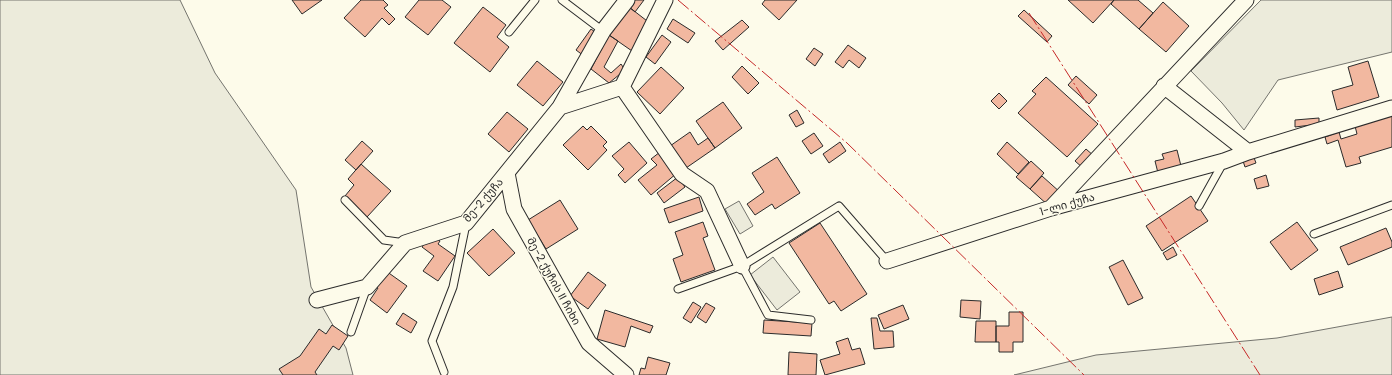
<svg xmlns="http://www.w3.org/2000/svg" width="1392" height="375" viewBox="0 0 1392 375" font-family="Poppins,'Noto Sans Georgian',sans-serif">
  <rect width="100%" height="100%" fill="#fdfbea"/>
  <path fill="#ecebdb" stroke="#74746e" d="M0 0H180L215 73 296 190 311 287 346 348 353 375H0Z
    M1261 0H1392V52L1278 80 1244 130 1222 103 1191 71Z
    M739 201 753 226 740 234 725 209Z
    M773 257 800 292 777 310 750 275Z
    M1392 317V375H1014L1096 355 1277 338Z"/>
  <path fill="#f2b8a0" stroke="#2b2b2b" d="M292 0H322L302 14Z
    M361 0H383L388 5 384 8 395 19 389 25 382 18 365 37 344 18Z
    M419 0H442L451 7 428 35 405 17Z
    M634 0H644L635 12 629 7Z
    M765 0H797L779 20 762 4Z
    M1068 0H1114L1093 23Z
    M1114 0H1138L1153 13 1139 29 1111 4Z
    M1163 2 1189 26 1166 52 1139 29Z
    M483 7 506 25 497 37 509 47 490 72 454 43Z
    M629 7 651 24 632 51 609 35Z
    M1024 10 1052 36 1047 42 1018 16Z
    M673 19 695 33 688 43 667 29Z
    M742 20 749 27 723 50 715 41Z
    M591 29 599 35 584 56 576 50Z
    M609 35 618 41 604 67 611 73 621 64 625 70 609 83 591 69Z
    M662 35 671 42 655 64 646 57Z
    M848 45 866 58 859 68 849 60 843 68 835 62Z
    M814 48 823 54 815 66 806 59Z
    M537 61 563 82 543 106 517 85Z
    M1368 61 1379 97 1337 110 1332 91 1353 85 1348 67Z
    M742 66 759 83 748 94 732 77Z
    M661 67 684 88 660 114 637 92Z
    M1076 76 1097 95 1089 104 1068 85Z
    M1046 77 1098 124 1067 157 1018 113 1036 94 1032 91Z
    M999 93 1007 101 999 109 991 101Z
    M723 102 742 128 715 148 696 121Z
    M797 110 804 123 796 127 789 115Z
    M1392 110V147L1359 157 1361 163 1346 167 1338 140 1327 144 1325 137 1339 132 1341 139 1357 134 1354 122Z
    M507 112 528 129 509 152 488 134Z
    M1319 118V124L1295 127V120Z
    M583 126 587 130 591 126 607 142 603 146 607 150 588 170 563 145Z
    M690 132 698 145 708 138 715 148 686 168 670 146Z
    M814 133 823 146 811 154 802 141Z
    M362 141 373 151 356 170 345 160Z
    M629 142 647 163 625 183 618 175 624 169 612 156Z
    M840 142 846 151 829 163 823 154Z
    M1007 142 1029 162 1018 174 997 154Z
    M1086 149 1094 156 1083 168 1075 161Z
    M1177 150 1182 170 1159 177 1155 161 1164 159 1162 154Z
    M660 152 677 173 651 195 638 180 657 165 651 159Z
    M1253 155 1256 163 1245 167 1242 158Z
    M777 157 800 193 775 209 772 204 755 215 747 204 764 192 752 173Z
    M1031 161 1044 173 1030 189 1016 177Z
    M361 164 391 191 367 217 345 196 354 185 348 179Z
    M1266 175 1269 186 1257 189 1254 179Z
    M1042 176 1061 193 1049 206 1030 189Z
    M678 177 685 187 664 203 657 193Z
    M1191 196 1208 221 1162 251 1146 226Z
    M699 197 703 211 669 223 664 209Z
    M560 200 578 229 546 249 528 220Z
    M703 222 708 236 703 238 715 270 681 282 673 259 683 255 675 232Z
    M1297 222 1318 250 1291 270 1270 242Z
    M820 223 867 294 841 311 834 301 829 304 789 243Z
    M1386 228 1392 242V247L1348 265 1340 247Z
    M493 229 515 253 489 276 467 253Z
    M436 238 440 241 438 244 455 256 438 281 423 271 434 256 422 247 424 244Z
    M1173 247 1177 255 1167 260 1163 253Z
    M1123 260 1143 298 1128 305 1109 267Z
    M386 271 407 286 387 313 370 300 378 288 375 286Z
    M1338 271 1343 287 1319 295 1314 279Z
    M588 272 606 285 588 309 570 296Z
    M961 300 981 301 980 319 960 317Z
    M693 302 701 307 691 323 683 318Z
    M706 303 715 308 706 323 697 317Z
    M903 305 909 319 884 329 878 315Z
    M605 310 653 326 650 333 631 326 625 347 597 339Z
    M1009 312H1023V342H1013V352H999V342H996V326H1009Z
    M403 313 417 322 411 333 396 324Z
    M871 318H877L880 331H893L894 347 874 349Z
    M764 320 812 323 811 336 763 333Z
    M976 321H996V342H975Z
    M332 325 348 336 339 350 333 346 315 372 317 375H283L279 369 300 356 319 329 326 334Z
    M848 338 852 350 860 348 865 364 825 375 820 360 840 354 836 342Z
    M789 352 817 354 816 375H788Z
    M648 357 670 363 666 375H639L641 368 645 369Z"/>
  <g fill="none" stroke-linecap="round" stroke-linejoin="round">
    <defs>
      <path id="lane" d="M562 0 603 31
        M509 32 535 0
        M345 200 384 240 405 243
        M1199 206 1223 163
        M1314 234 1392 205
        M742 266 768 315 811 320
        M678 289 742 266 839 206 887 261
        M351 332 367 287
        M444 372 432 341 453 287 466 224"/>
      <path id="street" d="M1164 86 1248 152 1392 108
        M622 87 682 174 707 191 742 266
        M560 107 622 87 665 0
        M507 173 514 209 589 343 626 375
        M1051 208 1246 0
        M887 261 1051 208 1224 161 1248 152
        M317 300 367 287 405 243 466 223 560 107 603 31 627 0"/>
    </defs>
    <use href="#lane" stroke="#2b2b2b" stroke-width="9"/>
    <use href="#street" stroke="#2b2b2b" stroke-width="17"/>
    <use href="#lane" stroke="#fdfbea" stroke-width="7"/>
    <use href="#street" stroke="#fdfbea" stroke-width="15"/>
    <path stroke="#c62828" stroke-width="1" stroke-dasharray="14 3 2 3" stroke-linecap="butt" d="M678 0 847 143 1084 375
      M1029 13 1260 375"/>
  </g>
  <g text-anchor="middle" stroke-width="3" stroke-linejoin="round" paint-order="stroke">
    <g font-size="11" fill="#2b2b2b" stroke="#fdfbea">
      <text transform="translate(483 200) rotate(-49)" y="4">მე-2 ქუჩა</text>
      <text transform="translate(1067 204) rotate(-16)" y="4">1-ლი ქუჩა</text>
      <text transform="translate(554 281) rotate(61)" y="4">მე-2 ქუჩის II ჩიხი</text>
    </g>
  </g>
</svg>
